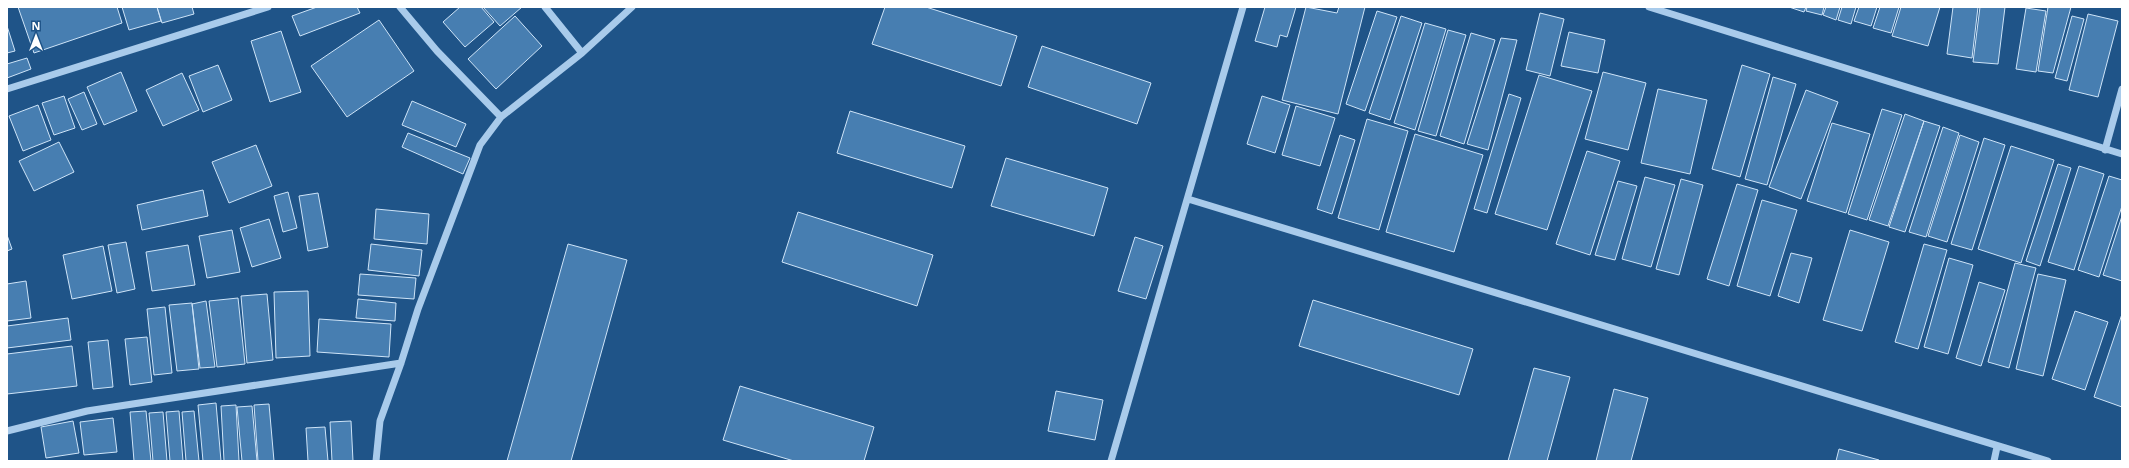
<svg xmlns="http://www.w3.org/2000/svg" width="2129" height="468" viewBox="0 0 2129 468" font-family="'Open Sans',sans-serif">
  <rect width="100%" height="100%" fill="#1f5488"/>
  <path fill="#477eb1" stroke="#cee4f8" d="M18 7H117L122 23 34 53Z
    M122 7H157L161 21 129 30Z
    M157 7H192L194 14 162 23Z
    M317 7H357L360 13 300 36 292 16Z
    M460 7H481L494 22 465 47 443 22Z
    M483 7H522L500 26Z
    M885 7H926L1017 36 1001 86 872 44Z
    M1265 7H1296L1287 37 1280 35 1277 47 1255 41Z
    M1306 7 1337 13 1339 7H1365L1338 114 1282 100Z
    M1789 7H1806L1804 12Z
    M1807 7H1824L1822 15 1806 11Z
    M1826 7H1840L1836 20 1823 15Z
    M1842 7H1856L1851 24 1838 20Z
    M1859 7H1877L1871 26 1854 21Z
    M1880 7H1899L1891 33 1873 28Z
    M1901 7H1940L1928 46 1892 36Z
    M1953 7H1978L1972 58 1947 54Z
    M1980 7H2005L1998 64 1973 62Z
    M2048 7H2071L2053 73 2038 71Z
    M2026 8 2046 11 2036 72 2016 69Z
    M1377 11 1397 17 1365 111 1346 104Z
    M1540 13 1564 19 1550 76 1526 70Z
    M2088 14 2118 21 2098 97 2069 90Z
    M515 16 542 46 496 89 468 59Z
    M1401 16 1422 23 1390 120 1369 113Z
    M2072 16 2084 19 2067 81 2055 78Z
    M379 20 414 71 347 117 311 66Z
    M1425 23 1446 29 1415 130 1394 123Z
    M7 26 15 51 7 53Z
    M1448 30 1466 35 1436 136 1418 131Z
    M281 31 301 92 270 102 251 41Z
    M1569 32 1605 40 1598 73 1561 66Z
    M1471 33 1495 40 1464 144 1440 136Z
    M1501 38 1517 40 1488 150 1467 144Z
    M1042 46 1151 83 1137 124 1028 87Z
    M27 58 31 69 7 78V64Z
    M218 65 232 100 203 112 189 76Z
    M1742 65 1770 74 1740 177 1712 169Z
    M121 72 137 111 104 125 87 87Z
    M1603 72 1646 83 1628 150 1585 139Z
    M182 73 199 110 163 126 146 90Z
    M1539 75 1592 91 1547 230 1495 214Z
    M1773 77 1796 84 1767 185 1745 179Z
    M1658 89 1707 100 1690 174 1641 163Z
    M1806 90 1838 102 1801 199 1769 187Z
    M84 92 97 124 82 130 68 99Z
    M1509 94 1521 98 1487 213 1474 209Z
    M64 96 75 128 54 135 42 103Z
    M1262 96 1290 105 1275 153 1247 144Z
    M412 101 466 124 456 147 402 125Z
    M38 105 51 140 23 151 9 116Z
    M1296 106 1335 118 1320 166 1282 155Z
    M1882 109 1902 115 1867 220 1848 214Z
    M850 111 965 146 952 188 837 153Z
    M1905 114 1924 121 1888 226 1869 220Z
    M1367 119 1408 131 1379 230 1338 218Z
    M1924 121 1940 126 1905 232 1889 227Z
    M1832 123 1870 134 1846 213 1807 201Z
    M1943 127 1959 133 1926 237 1909 232Z
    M408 133 470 158 463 174 402 147Z
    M1415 134 1483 155 1454 252 1386 232Z
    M1340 135 1355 140 1332 214 1317 209Z
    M1960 135 1979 142 1947 242 1928 236Z
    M1984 138 2005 145 1972 250 1951 244Z
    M59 142 74 172 34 191 19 161Z
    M256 145 272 186 229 203 212 162Z
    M2011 146 2054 160 2021 263 1978 249Z
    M1587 151 1620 161 1590 255 1556 244Z
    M1006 158 1108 188 1094 236 991 206Z
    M2058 164 2071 168 2040 266 2026 261Z
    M2079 166 2104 174 2074 270 2048 262Z
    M2109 176 2122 180V206L2099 277 2078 270Z
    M1645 177 1675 185 1651 267 1622 259Z
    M1681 179 1703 185 1679 275 1656 269Z
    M1618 181 1637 186 1615 260 1595 255Z
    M1737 184 1758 190 1729 286 1707 279Z
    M203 190 208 216 142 230 137 205Z
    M288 192 297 228 283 232 274 196Z
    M318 193 328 247 308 251 299 196Z
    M1762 200 1797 210 1770 296 1737 286Z
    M376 209 429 214 427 244 374 239Z
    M798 212 933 255 917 306 782 262Z
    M2122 216V281L2103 275Z
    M269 219 281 258 252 267 240 228Z
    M232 230 240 272 207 278 199 236Z
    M1850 230 1889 242 1862 331 1823 320Z
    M7 235 12 249 7 251Z
    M1135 237 1163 246 1146 299 1118 291Z
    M126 242 135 289 117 293 108 245Z
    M371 244 422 250 419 276 368 270Z
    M568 244 627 260 571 461H507Z
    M1924 244 1947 250 1918 349 1895 342Z
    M188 245 195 285 152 291 146 252Z
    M103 246 112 291 72 299 63 255Z
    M1791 253 1812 258 1799 303 1778 296Z
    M1949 258 1973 265 1948 354 1924 347Z
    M2015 263 2036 268 2009 368 1988 362Z
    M360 274 416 278 414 299 358 295Z
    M2038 274 2066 280 2043 376 2016 369Z
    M26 281 31 318 7 321V284Z
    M1979 282 2005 290 1981 366 1956 358Z
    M308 291 310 356 276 358 274 292Z
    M267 294 273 360 247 363 241 296Z
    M238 298 245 364 217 367 209 301Z
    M358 299 396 303 395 321 356 318Z
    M1313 300 1473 349 1459 395 1299 346Z
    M206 301 215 367 200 368 192 304Z
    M192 303 199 369 177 371 169 305Z
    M165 307 172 373 154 375 147 309Z
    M2075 311 2108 322 2085 390 2052 379Z
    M2122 314V407L2094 397Z
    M68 318 71 340 7 348V326Z
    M319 319 391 324 389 357 317 352Z
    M147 337 152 382 130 385 125 339Z
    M108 340 113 387 93 389 88 342Z
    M72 346 77 386 7 394V354Z
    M1534 368 1570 377 1547 461H1508Z
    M740 386 874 427 864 461H794L723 440Z
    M1614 389 1648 398 1631 461H1596Z
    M1056 391 1103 400 1095 440 1048 431Z
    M216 403 221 461H203L198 405Z
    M269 404 274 461H258L254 405Z
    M236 405 239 461H224L221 406Z
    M252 406 257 461H242L237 407Z
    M146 411 151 461H134L130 412Z
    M179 411 183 461H170L166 412Z
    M194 411 199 461H186L182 412Z
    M163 412 167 461H153L149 413Z
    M113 418 117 452 84 455 80 422Z
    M73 421 79 453 46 458 41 427Z
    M351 421 353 461H332L330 422Z
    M325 427 328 461H308L306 428Z
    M1839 449 1879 460V461H1836Z"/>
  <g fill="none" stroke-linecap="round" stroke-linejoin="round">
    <path stroke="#a9cbeb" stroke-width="7" d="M400 7 437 51 501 117
      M545 7 582 53
      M1649 7 2122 154
      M7 89 268 7
      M2105 150 2122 89
      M1188 199 2048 461
      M7 431 87 411 401 363
      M376 461 380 421 401 363 418 309 480 145 501 117 582 53 632 7
      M1111 461 1243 7
      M1994 461 1997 447"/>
  </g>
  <rect width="2129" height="468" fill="none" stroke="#ffffff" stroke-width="16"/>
  <g transform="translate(36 36)" stroke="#1f5488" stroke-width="3" paint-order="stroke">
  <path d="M0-3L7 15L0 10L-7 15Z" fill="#ffffff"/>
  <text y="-6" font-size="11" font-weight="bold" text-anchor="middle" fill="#ffffff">N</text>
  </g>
</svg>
